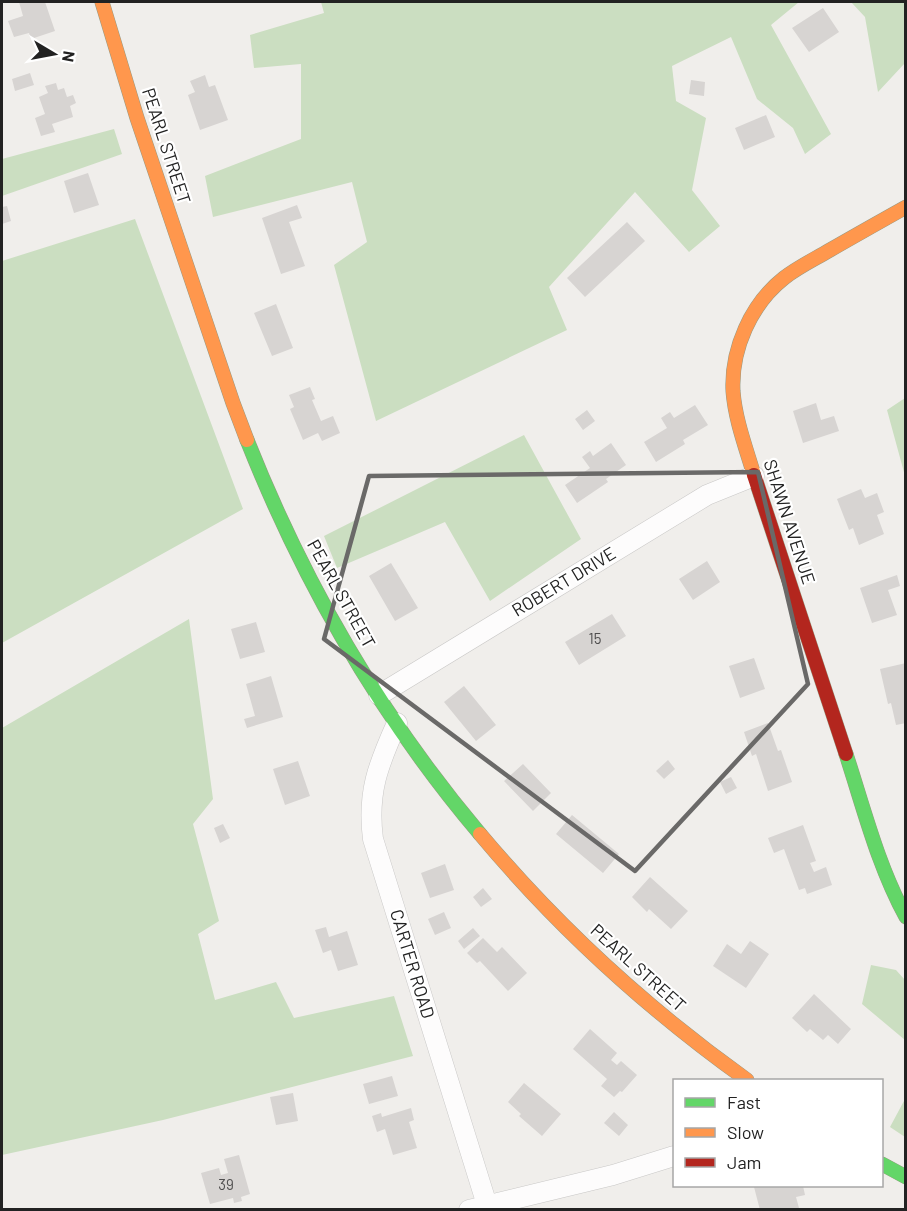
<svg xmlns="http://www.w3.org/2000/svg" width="907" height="1211" viewBox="0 0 907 1211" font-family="Barlow,sans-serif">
  <rect width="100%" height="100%" fill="#f0eeeb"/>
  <path fill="#cbdec1" d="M321 2H799L771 25 831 134 805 154 793 128 757 99 731 37 672 66 676 101 706 118 692 190 720 226 689 252 635 192 549 287 567 330 376 421 334 265 367 242 352 182 213 217 205 176 301 139V64L254 68 250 35 324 13Z
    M851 2H905V63L878 92 865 17Z
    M114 129 122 154 2 196V159Z
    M135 219 243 509 2 643V261Z
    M905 398V476L887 410Z
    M524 435 581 539 490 601 445 522 337 568 324 536Z
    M189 619 213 799 193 824 219 921 198 934 215 1000 276 982 294 1018 394 996 413 1056 163 1120 2 1155V728Z
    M871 965 896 970 905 980V1040L862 1004Z
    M905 1099V1137L890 1127Z"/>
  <path fill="#d7d4d2" d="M19 2H45L55 31 31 39 29 33 14 37 8 21 23 16Z
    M823 8 839 32 809 52 792 28Z
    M30 73 34 85 15 91 12 79Z
    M205 75 209 87 215 85 228 120 200 130 188 95 195 92 190 81Z
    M691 80 705 82 704 96 689 94Z
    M56 83 58 90 64 88 67 97 73 95 76 103 70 106 73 117 52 124 55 132 41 136 35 118 45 114 39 97 48 93 45 86Z
    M766 115 775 137 744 150 735 128Z
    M88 173 99 205 74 213 64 181Z
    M297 205 302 218 289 222 305 266 281 274 262 218Z
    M7 206 11 221 2 224V207Z
    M627 222 645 241 585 297 567 278Z
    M276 304 293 348 272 356 254 313Z
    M310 387 315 399 312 400 321 421 333 416 340 433 322 441 318 433 303 440 290 409 294 407 289 395Z
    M816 403 821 420 834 416 839 431 803 443 793 411Z
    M695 405 708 425 683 440 685 444 656 462 644 442 667 428 661 418 670 412 674 418Z
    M587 410 595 421 583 430 575 419Z
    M611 443 626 465 606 479 608 482 577 503 565 485 590 468 582 457 590 451 593 456Z
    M861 489 865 498 877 493 884 512 877 515 884 534 859 545 853 528 849 530 837 499Z
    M707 561 720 582 693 600 679 579Z
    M391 563 418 608 395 621 369 576Z
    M897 575 900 586 888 590 897 615 872 623 860 588Z
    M612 614 626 636 579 665 565 642Z
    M256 622 265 652 240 659 231 629Z
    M754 658 765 689 740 698 729 666Z
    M906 663V723L896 725 891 703 888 704 880 669Z
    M271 676 283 717 247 728 244 719 255 716 246 684Z
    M464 686 496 725 476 741 444 702Z
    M768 723 778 751 781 750 792 782 768 791 756 754 752 756 744 732Z
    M668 760 675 769 664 779 656 771Z
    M298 761 310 796 285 805 273 769Z
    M523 764 551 793 533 811 504 781Z
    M731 777 737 788 726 794 720 782Z
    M572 815 619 854 603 873 556 834Z
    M223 824 230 838 220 843 214 828Z
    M803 825 816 861 810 863 814 872 826 867 832 885 807 894 805 888 799 890 784 849 774 853 768 838Z
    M445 864 454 890 430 898 421 873Z
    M650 877 688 911 671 929 649 909 647 912 632 897Z
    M483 888 492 899 481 907 473 897Z
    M444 912 451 928 435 935 428 919Z
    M326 927 329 937 347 931 358 965 338 971 331 950 323 953 315 930Z
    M473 928 480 936 464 949 458 941Z
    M483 938 497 952 502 947 527 973 508 991 480 961 477 963 467 953Z
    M750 941 769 954 746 988 713 966 727 944 741 954Z
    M814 994 851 1029 838 1044 828 1035 823 1040 810 1029 807 1032 792 1018Z
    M590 1029 617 1053 611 1060 617 1065 621 1061 637 1075 622 1092 620 1091 614 1097 601 1086 607 1079 573 1049Z
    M392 1076 398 1096 369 1104 363 1084Z
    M524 1083 561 1114 542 1136 519 1116 521 1114 508 1102Z
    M293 1093 298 1121 276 1125 270 1097Z
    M411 1108 414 1120 409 1122 417 1148 393 1155 385 1129 377 1132 372 1116 381 1113 382 1117Z
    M614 1112 628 1125 619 1136 604 1123Z
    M239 1155 250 1194 241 1197 242 1201 234 1203 233 1198 210 1204 201 1173 219 1168 221 1175 228 1173 224 1159Z
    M760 1186H803L805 1195 796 1197 799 1208 760 1210 754 1187Z"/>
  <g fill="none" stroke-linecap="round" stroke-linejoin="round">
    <defs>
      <path id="street" d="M379 695 707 495 754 476
        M397 723C378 765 367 793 373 839L487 1205
        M469 1210 613 1175 674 1156"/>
      <path id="fast" d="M247 440C303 581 381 717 480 834
        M846 754C864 809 878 866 906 917
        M882 1164 906 1177"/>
      <path id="slow" d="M102 2 137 118 233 403 247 440
        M754 475C746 448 735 419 733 391 731 349 751 304 784 278 798 267 815 259 830 250 856 235 881 221 906 207
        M480 834C557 926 649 1010 747 1080"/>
      <path id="jam" d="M754 475 846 754"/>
    </defs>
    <use href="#street" stroke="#c9c8c7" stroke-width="21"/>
    <use href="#fast" stroke="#999a82" stroke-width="15"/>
    <use href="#slow" stroke="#999a82" stroke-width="15"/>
    <use href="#jam" stroke="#999a82" stroke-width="15"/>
    <use href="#street" stroke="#fdfcfc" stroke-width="20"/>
    <use href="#fast" stroke="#63d668" stroke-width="14"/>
    <use href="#slow" stroke="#ff974d" stroke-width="14"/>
    <use href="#jam" stroke="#b3261e" stroke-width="14"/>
  </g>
  <path fill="none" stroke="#6a6968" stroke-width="4.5" stroke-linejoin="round" d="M758 472 808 684 635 871 324 639 369 476Z"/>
  <g text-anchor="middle" stroke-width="4.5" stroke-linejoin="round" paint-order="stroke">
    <g font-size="15" fill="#4f4e4e">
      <text x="595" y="644">15</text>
      <text x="226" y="1190">39</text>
    </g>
    <g font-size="18" fill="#222" stroke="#fff">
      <text transform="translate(166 146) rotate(72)" y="6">PEARL STREET</text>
      <text transform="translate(789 522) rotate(72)" y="6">SHAWN AVENUE</text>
      <text transform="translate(564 582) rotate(-31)" y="6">ROBERT DRIVE</text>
      <text transform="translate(341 594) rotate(61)" y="6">PEARL STREET</text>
      <text transform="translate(412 964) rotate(73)" y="6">CARTER ROAD</text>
      <text transform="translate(638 968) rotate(42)" y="6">PEARL STREET</text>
    </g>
  </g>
  <rect width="907" height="1211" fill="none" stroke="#222222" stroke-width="6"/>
  <rect x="673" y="1079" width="210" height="108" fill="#ffffff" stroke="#a7a7a7" stroke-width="1.5"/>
  <rect x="685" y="1098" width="30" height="9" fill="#63d668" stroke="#a7a7a7" stroke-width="1.5"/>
  <text x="727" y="1109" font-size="18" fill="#222222">Fast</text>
  <rect x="685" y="1128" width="30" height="9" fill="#ff974d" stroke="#a7a7a7" stroke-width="1.5"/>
  <text x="727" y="1139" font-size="18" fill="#222222">Slow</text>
  <rect x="685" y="1158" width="30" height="9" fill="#b3261e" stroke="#a7a7a7" stroke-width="1.5"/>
  <text x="727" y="1169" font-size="18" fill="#222222">Jam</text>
  <g transform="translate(54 54) rotate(100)" stroke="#ffffff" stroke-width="4.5" paint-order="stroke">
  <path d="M0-4.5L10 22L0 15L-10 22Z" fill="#222222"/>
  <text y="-9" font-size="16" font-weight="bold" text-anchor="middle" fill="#222222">N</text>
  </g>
</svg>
